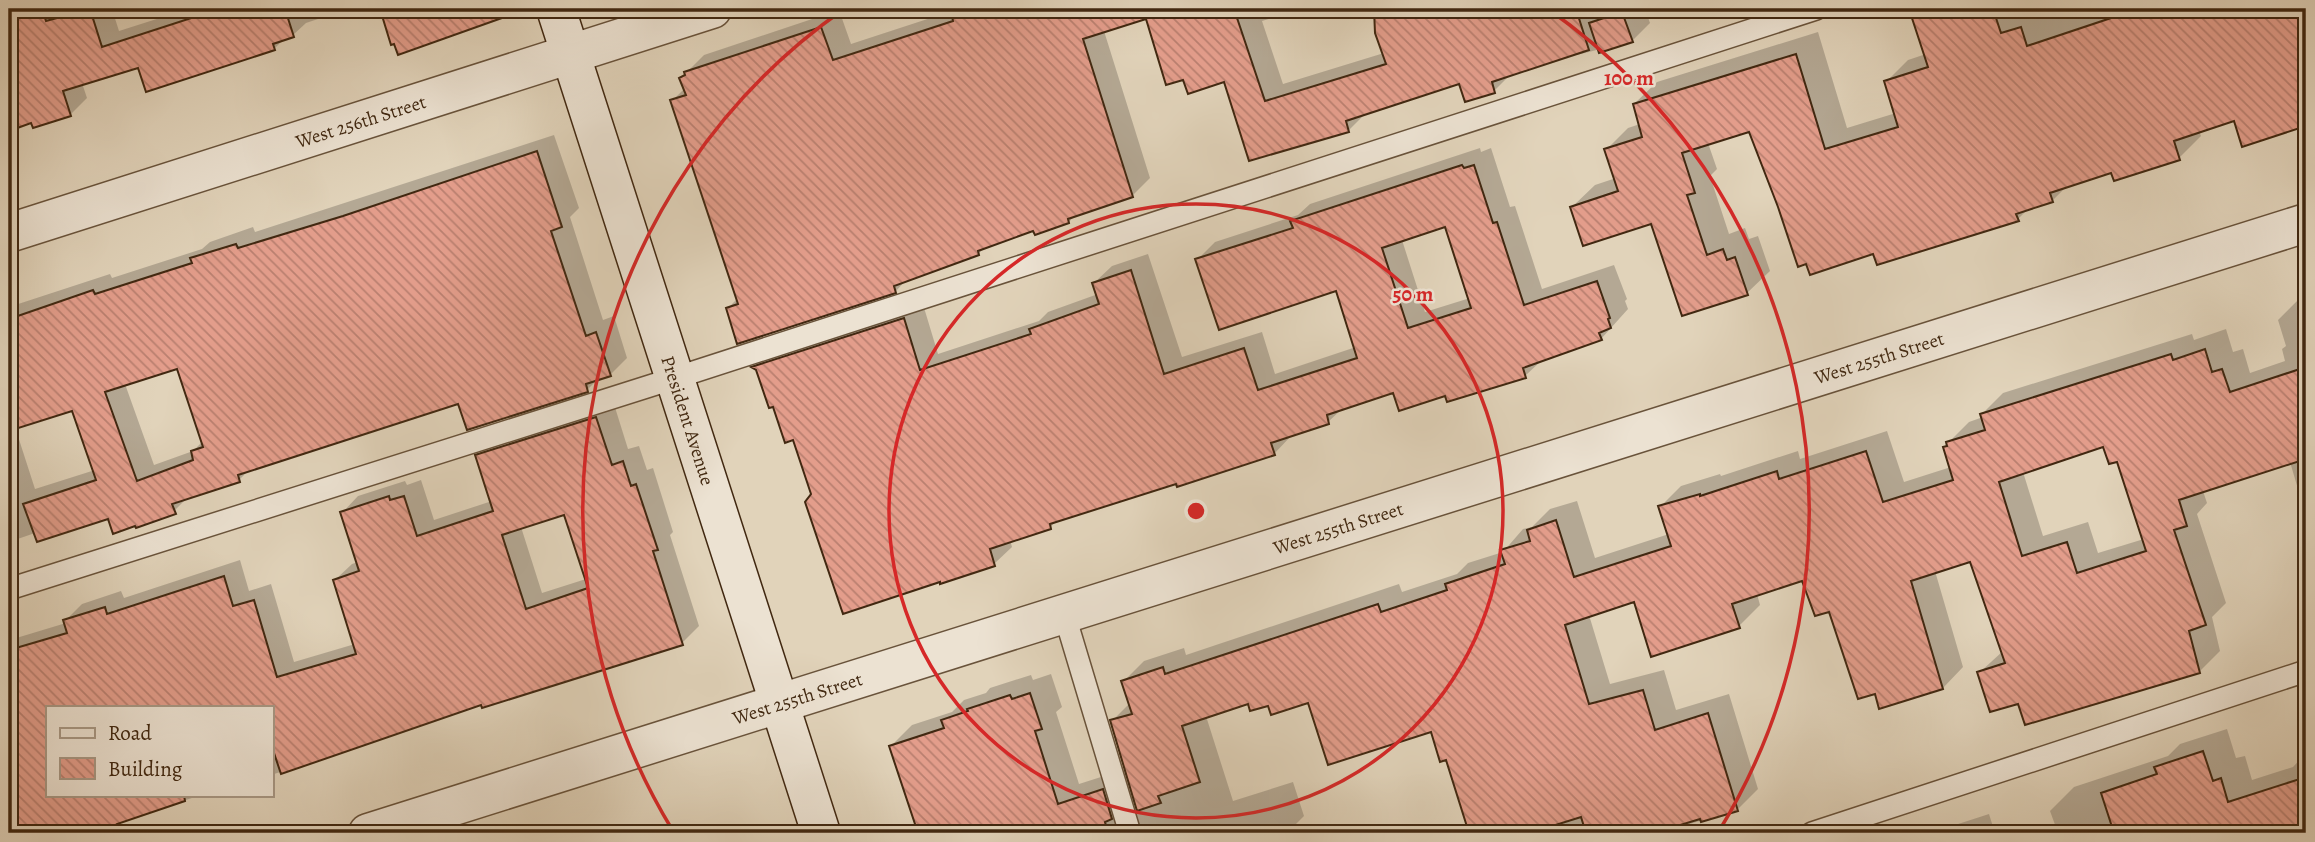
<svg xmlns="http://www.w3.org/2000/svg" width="2315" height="842" viewBox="0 0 2315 842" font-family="Alegreya,serif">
  <defs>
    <pattern id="building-back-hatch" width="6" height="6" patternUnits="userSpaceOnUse" patternTransform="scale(1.75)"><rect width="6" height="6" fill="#e39d8b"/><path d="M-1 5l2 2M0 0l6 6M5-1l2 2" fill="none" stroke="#ba8070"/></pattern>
  </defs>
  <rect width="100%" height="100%" fill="#e1d3ba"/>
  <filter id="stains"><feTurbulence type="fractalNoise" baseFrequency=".00286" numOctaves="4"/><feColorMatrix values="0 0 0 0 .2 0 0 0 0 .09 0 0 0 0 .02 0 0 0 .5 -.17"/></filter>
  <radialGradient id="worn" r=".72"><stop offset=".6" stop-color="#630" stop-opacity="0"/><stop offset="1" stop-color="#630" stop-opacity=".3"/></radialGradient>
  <path fill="#0003" fill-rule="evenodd" d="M9 9H112L119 31 188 9H348L306 23 293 35 285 38 274 49 139 66 82 83 87 98 70 115 32 121 9 129Z
    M363 9H495L488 16 383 12 365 18Z
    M958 9H1301L1262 21 1283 84 1384 53 1374 9H1645L1650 23 1632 41 1577 55 1576 52 1512 73 1494 91 1460 81 1366 113 1348 131 1250 159 1225 80 1184 78 1147 17 1104 31 1150 178 1132 196 1076 214 1069 222 1034 229 986 246 978 254 907 279 896 291 739 342 728 308 738 298 672 101 685 88 681 78 704 55 839 10 851 44Z
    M1911 9H2306V128L2304 125 2235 119 2199 131 2201 136 2179 158 2112 171 2067 186 2052 201 2029 208 2018 219 1874 252 1780 206 1750 130 1708 143 1717 169 1710 176 1729 234 1745 228 1749 239 1758 236 1770 271 1747 293 1652 221 1572 207 1595 185 1616 178 1606 150 1628 128 1640 124 1634 104 1657 82 1818 32 1847 128 1896 113 1886 82 1908 60 1926 54Z
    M554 135 579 208 570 217 603 320 614 316 627 358 610 375 599 378 587 390 460 402 249 470 239 480 188 497 171 514 109 517 35 533 9 542V307L110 274 112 278 202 249 210 242 253 227 255 232ZM178 366 203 441 193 451 154 465 125 384ZM73 409 95 470 35 489 15 427Z
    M1480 148 1481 152 1491 148 1510 207 1515 206 1542 289 1614 265 1627 299 1625 301 1628 309 1601 339 1542 360 1525 376 1446 393 1395 391 1343 408 1328 422 1291 436 1274 454 1058 520 1050 527 1010 540 1012 547 994 564 941 579 813 494 794 438 774 404 757 369 754 367 770 350 922 301 938 354 1039 321 1048 312 1098 294 1094 283 1112 266 1148 254 1182 357 1262 332 1275 374 1356 347 1337 289 1197 260 1215 242 1298 215 1310 204ZM1446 225 1470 298 1425 312 1402 240Z
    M2306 297V516L2290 462 2203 491 2207 503 2197 514 2226 603 2212 617 2220 651 2199 672 2019 702 1979 673 2003 651 1971 560 1935 571 1963 667 1943 688 1876 691 1830 610 1803 579 1757 594 1760 605 1739 626 1635 600 1589 615 1610 684 1664 670 1676 710 1729 694 1758 789 1737 810 1659 833H1470L1447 758 1432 730 1309 701 1269 703 1249 702 1206 716 1233 801 1293 782 1304 816 1287 833H920L891 746 912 725 952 712 964 700 986 693 990 688 1031 675 1033 680 1051 674 1062 707 1056 712 1079 784 1126 769 1112 721 1130 703 1123 682 1144 661 1184 648 1186 655 1399 584 1402 592 1457 574 1468 563 1503 552 1523 529 1532 527 1550 509 1577 501 1595 558 1669 534 1660 507 1681 486 1720 474 1721 476 1798 451 1800 459 1887 431 1904 482 1951 467 1945 447 1948 443 1969 422 1983 417 1982 414 2003 393 2192 334 2194 340 2226 329 2233 352 2243 349 2250 373 2285 361 2282 349 2286 346 2278 320 2299 299ZM2104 445 2118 460 2144 539 2098 553 2088 522 2043 536 2023 472Z
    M613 401 628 449 639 446 647 470 653 468 673 532 670 535 699 626 682 643 482 703 386 738 271 775V707H47V795H201L86 833H9V626L13 639 66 623 65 621 82 604 121 591 124 598 240 560 249 591 271 584 294 662 355 644 335 580 352 564 358 562 342 513 358 496 405 481 407 485 421 480 434 520 492 501 477 456 494 439ZM565 513 586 579 542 593 521 527Z
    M2227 729 2236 758 2245 756 2252 780 2293 767 2306 753V833H2058L2050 811 2074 787 2168 756 2180 744Z
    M1989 814 1995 833H1946L1955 825Z"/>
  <path fill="url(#building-back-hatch)" stroke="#412811" stroke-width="2" fill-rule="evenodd" d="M9 9H42L46 21 90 9 102 47 219 9H285L294 37 273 44 275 50 146 92 138 68 63 91 71 116 33 128 31 123 9 131Z
    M380 9H515L516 13 398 55 394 44 391 45Z
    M974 9H1234L1265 101 1386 64 1375 33 1374 9H1576L1589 50 1492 82 1495 93 1465 102 1459 84 1346 121 1349 132 1249 161 1224 82 1188 94 1183 80 1166 85 1146 19 1083 39 1133 197 1068 219 1069 223 1035 235 1033 231 978 251 979 255 894 286 896 293 737 344 726 308 738 304 670 100 686 95 679 78 685 75 684 72 821 27 833 60 953 21 952 16Z
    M1909 9H1993L2001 33 2021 27 2027 46 2120 15 2118 9H2306V126L2242 147 2234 121 2174 141 2180 160 2114 181 2111 173 2050 193 2053 202 2016 214 2019 221 1877 265 1873 254 1810 275 1806 264 1798 267 1778 207 1749 132 1682 153 1695 193 1687 195 1707 255 1723 249 1727 260 1735 257 1748 295 1682 316 1651 224 1583 246 1570 207 1618 191 1604 149 1642 137 1633 104 1796 54 1825 149 1898 127 1884 81 1928 67Z
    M1622 12 1633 42 1599 53 1589 23Z
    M537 151 562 227 551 231 586 336 596 332 611 376 586 384 588 392 467 430 458 404 238 475 240 482 172 504 176 514 136 528 135 526 113 534 108 519 37 542 23 504 96 480 72 411 9 431V319L93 290 95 294 192 263 190 258 236 244 238 248 343 216ZM177 369 203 447 191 451 193 460 137 481 105 392Z
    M1462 165 1464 168 1474 165 1493 223 1497 222 1524 305 1597 281 1610 318 1608 319 1611 328 1599 333 1602 340 1523 368 1526 378 1447 402 1445 396 1399 411 1393 393 1327 415 1329 424 1271 443 1275 455 1177 487 1176 484 1050 524 1051 529 990 549 995 566 940 584V582L843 614 805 502 811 494 793 440 785 443 773 407 769 408 756 370 751 367 904 318 920 370 1031 334 1029 329 1099 304 1092 283 1131 270 1164 374 1244 348 1258 390 1357 358 1336 291 1219 330 1195 259 1293 228 1290 221ZM1445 227 1471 308 1408 328 1382 248Z
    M2205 349 2212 372 2222 369 2230 392 2306 367V459L2179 500 2187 526 2174 530 2206 625 2189 631 2200 673 2025 725 2018 704 1990 712 1977 672 2005 663 1970 562 1911 581 1943 689 1879 709 1875 694 1858 699 1829 612 1815 616 1802 581 1732 604 1740 628 1651 657 1634 602 1565 625 1589 704 1643 690 1655 730 1708 713 1738 811 1701 822 1700 819 1654 833H1586L1581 817 1530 833H1469L1446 760 1440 762 1431 732 1328 765 1308 703 1271 715 1268 706 1250 711 1248 704 1182 726 1200 782 1158 796 1161 803 1137 811 1110 720 1132 714 1121 681 1163 667 1165 674 1378 604 1381 612 1447 590 1445 584 1505 564 1500 550 1530 541 1527 530 1556 520 1574 577 1671 546 1658 506 1700 494V496L1777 471 1779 479 1866 451 1883 502 1953 480 1943 447 1947 446 1946 442 1985 430 1980 414 2171 354 2173 360ZM2103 447 2109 464 2117 462 2146 551 2077 573 2067 542 2022 556 1999 482Z
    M596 417 612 465 623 461 631 486 636 484 658 550 653 551 683 645 482 708 481 705 281 774 271 744V707H47V795H184L185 801 117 824 118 826 96 833H9V650L67 633 63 620 105 607 107 614 224 576 233 606 254 600 277 677 356 654 333 580 359 571 340 512 389 496 390 500 404 496 417 536 493 511 475 455ZM564 515 588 588 526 609 502 535Z
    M1030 693 1042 729 1035 731 1058 804 1103 789 1112 819 1105 822 1108 833H918L889 746 944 728 941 720 968 711 967 709 1010 695 1012 699Z
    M2203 751 2213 781 2221 778 2228 802 2306 777V833H2114L2101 793 2157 774 2154 767Z"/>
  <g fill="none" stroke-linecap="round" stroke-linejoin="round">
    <defs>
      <path id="lane" d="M9 589 675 378 1816 9
        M1064 613 1130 833
        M1812 833 2306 671"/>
      <g id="street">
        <path id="s1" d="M9 233 712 9"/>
        <path id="s2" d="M368 833 2306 223"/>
      </g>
      <g id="secondary">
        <path id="s3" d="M556 9 821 833"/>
      </g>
    </defs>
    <use href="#lane" stroke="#69533b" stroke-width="24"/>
    <use href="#street" stroke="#69533b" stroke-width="41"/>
    <use href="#secondary" stroke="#412811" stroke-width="41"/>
    <use href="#lane" stroke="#ece2d2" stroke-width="21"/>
    <use href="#street" stroke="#ece2d2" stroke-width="38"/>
    <use href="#secondary" stroke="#ece2d2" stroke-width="38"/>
  </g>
  <g fill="none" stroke="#d62828" stroke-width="3.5">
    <circle cx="1196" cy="511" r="307"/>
    <path d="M673 831A613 613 0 0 1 844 9M1548 9A613 613 0 0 1 1719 831"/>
  </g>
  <g text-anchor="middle" stroke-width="5" stroke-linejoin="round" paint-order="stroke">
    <g font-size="19" fill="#412811" stroke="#ece2d2">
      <text dy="7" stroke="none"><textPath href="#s1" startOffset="369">West 256th Street</textPath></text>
      <text dy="7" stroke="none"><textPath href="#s2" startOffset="1584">West 255th Street</textPath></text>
      <text dy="7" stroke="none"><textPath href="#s3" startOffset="432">President Avenue</textPath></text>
      <text dy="7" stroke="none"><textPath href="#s2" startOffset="1017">West 255th Street</textPath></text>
      <text dy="7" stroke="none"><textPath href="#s2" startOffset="450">West 255th Street</textPath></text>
    </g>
  </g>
  <circle cx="1196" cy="511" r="10" fill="#d62828" stroke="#ece2d2" stroke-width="3.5"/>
  <g font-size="21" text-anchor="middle" font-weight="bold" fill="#d62828" stroke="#ece2d2" stroke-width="5" stroke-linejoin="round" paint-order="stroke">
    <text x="1629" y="85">100 m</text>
    <text x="1413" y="301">50 m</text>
  </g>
  <rect width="2315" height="842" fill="none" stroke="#e1d3ba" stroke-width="35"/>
  <rect x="10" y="10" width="2294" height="821" fill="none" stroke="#412811" stroke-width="3.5"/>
  <rect x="18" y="18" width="2280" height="807" fill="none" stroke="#412811" stroke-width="2"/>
  <rect x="46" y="706" width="228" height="91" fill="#ece2d2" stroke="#a89885" stroke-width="2"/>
  <rect x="60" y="728" width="35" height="10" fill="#ece2d2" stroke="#a89885" stroke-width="2"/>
  <text x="108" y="740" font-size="21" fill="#412811">Road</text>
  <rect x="60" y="758" width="35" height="21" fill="url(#building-back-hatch)" stroke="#a89885" stroke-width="2"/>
  <text x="108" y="776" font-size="21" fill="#412811">Building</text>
  <rect width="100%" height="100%" filter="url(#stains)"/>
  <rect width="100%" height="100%" fill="url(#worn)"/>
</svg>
